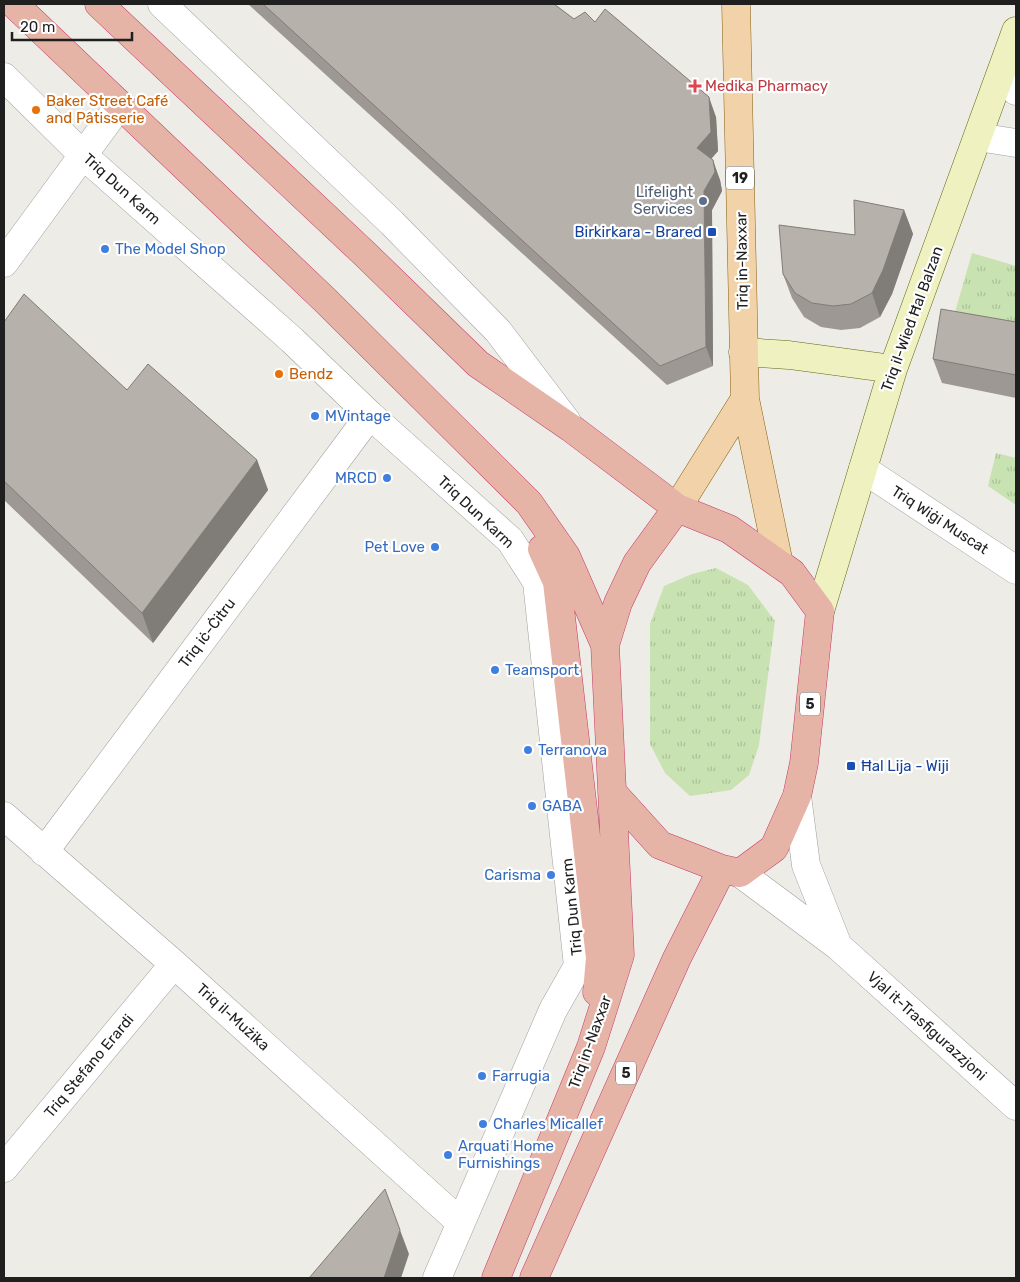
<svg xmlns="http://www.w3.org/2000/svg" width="1020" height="1282" viewBox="0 0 1020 1282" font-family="Rubik,sans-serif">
  <defs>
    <pattern id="grass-tufts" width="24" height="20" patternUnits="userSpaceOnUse" patternTransform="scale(1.25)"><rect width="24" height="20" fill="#c9e2b2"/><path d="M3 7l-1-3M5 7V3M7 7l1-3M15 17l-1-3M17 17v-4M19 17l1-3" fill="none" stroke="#acc199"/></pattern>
  </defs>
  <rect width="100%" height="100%" fill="#eeece6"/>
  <path fill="url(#grass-tufts)" d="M972 253 1016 266V345L949 333Z
    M996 453 1016 458V505L988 486Z
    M716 568 748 585 775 621 759 745 749 775 731 790 690 796 665 773 650 744V624L664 586 692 574Z"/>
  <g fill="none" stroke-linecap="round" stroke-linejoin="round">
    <defs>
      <path id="minor" d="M162 4 392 223 498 331 567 422
        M4 77 84 156 292 340 370 415 510 540 537 582 578 966 553 1010 437 1278
        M1001 77 1016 91
        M978 137 1016 143
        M863 469 1016 570
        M4 816 174 964 460 1222
        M44 852 370 415
        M4 1168 174 964"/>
      <path id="tertiary" d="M4 263 119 106
        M797 796 806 865 838 946
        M740 873 838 946 1016 1106"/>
      <path id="secondary" d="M743 352 789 355 893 369
        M820 611 893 369 1016 31"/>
      <path id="primary" d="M736 4 745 399 779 564
        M677 508 745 399"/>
      <path id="trunk" d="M14 4 326 301 529 503 566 556 605 645
        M99 4 366 255 478 364 571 428 677 508 729 529 792 573 820 611 804 763 797 796 774 848 740 873 722 869 660 845 612 792
        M542 549 557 582 600 958 597 992
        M496 1278 591 1047 620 955 605 645 618 603 637 563 677 508
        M534 1278 677 958 722 869"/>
    </defs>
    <use href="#minor" stroke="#a0a0a0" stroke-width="29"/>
    <use href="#tertiary" stroke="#a0a0a0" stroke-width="29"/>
    <use href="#secondary" stroke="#5f6a12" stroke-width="29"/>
    <use href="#primary" stroke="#886212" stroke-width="29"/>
    <use href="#trunk" stroke="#c63a69" stroke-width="29"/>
    <use href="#minor" stroke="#fff" stroke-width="28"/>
    <use href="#tertiary" stroke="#fff" stroke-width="28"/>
    <use href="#secondary" stroke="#eff2c0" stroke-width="28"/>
    <use href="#primary" stroke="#f1d2a9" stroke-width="28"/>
    <use href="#trunk" stroke="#e6b4a6" stroke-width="28"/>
  </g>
  <path fill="#9d9894" d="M248 4H554L574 19 595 22 716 117 718 151 711 159 720 180 722 191 712 210 713 366 667 385Z
    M904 210 913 234 892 294 880 317 860 328 841 330 821 327 804 317 792 298 783 274Z
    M4 322 257 460 268 490 153 643 4 500Z
    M1016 322V398L942 383 933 359Z"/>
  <path fill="#807c78" d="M709 97 716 117 718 151 704 167 697 148Z
    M713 160 720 180 722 191 712 210 713 366 706 347 704 191Z
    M904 210 913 234 892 294 880 317 872 293Z
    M257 460 268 490 153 643 142 613Z
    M400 1230 409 1254 401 1278H384Z"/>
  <path fill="#b7b1ac" stroke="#807c78" d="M263 4H554L574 19 585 12 595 22 605 9 709 97 711 132 697 148 713 160 715 172 704 191 706 347 660 366Z
    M854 200 904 210 883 270 872 293 851 304 833 306 812 303 795 293 783 274 779 225 855 235Z
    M24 294 127 390 148 364 257 460 142 613 4 481V322Z
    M941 309 1016 322V375L933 359Z
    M385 1189 400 1230 384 1278H309Z"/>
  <path fill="#e0444e" stroke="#fff" stroke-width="2" d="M692.5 78.5h5v5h5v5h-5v5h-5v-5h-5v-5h5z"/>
  <g fill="#e8710a" stroke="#fff" stroke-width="2">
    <circle cx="36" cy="110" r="5"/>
    <circle cx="279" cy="374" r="5"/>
  </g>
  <circle fill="#5c6f8a" stroke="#fff" stroke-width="2" cx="703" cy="201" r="5"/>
  <g fill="#1a4fb4" stroke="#fff" stroke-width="2">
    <rect x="707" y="227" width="10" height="10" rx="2.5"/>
    <rect x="846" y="761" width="10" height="10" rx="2.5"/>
  </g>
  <g fill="#3f7fe0" stroke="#fff" stroke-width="2">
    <circle cx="105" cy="249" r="5"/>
    <circle cx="315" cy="416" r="5"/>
    <circle cx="387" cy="478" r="5"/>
    <circle cx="435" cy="547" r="5"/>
    <circle cx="495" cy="670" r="5"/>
    <circle cx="528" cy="750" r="5"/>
    <circle cx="532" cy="806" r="5"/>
    <circle cx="551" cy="875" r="5"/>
    <circle cx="482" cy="1076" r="5"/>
    <circle cx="483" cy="1124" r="5"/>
    <circle cx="448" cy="1155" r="5"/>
  </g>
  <g text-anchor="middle" stroke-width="4.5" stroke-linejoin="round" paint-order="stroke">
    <g fill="#fff" stroke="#626262" stroke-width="1">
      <rect x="726" y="166.5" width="28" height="23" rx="4"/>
      <rect x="800" y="692.5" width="20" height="23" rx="4"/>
      <rect x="616" y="1061.5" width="20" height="23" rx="4"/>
    </g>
    <g font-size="14" font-weight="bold" fill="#1f1f1f">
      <text x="740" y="183">19</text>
      <text x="810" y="709">5</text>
      <text x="626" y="1078">5</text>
    </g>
    <g font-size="15" fill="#be3a42" stroke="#fff" text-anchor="start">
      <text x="705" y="91">Medika Pharmacy</text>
    </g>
    <g font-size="15" fill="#c56008" stroke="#fff" text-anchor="start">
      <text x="46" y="106">Baker Street Café<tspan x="46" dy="17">and Pâtisserie</tspan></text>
      <text x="289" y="379">Bendz</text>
    </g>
    <g font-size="15" fill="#1f1f1f" stroke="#fff">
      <text transform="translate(122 189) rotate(42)" y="5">Triq Dun Karm</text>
      <text transform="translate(742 261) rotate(-91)" y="5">Triq in-Naxxar</text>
      <text transform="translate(912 319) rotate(-70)" y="5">Triq il-Wied Ħal Balzan</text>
      <text transform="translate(476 512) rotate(43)" y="5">Triq Dun Karm</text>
      <text transform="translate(940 520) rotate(33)" y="5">Triq Wiġi Muscat</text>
      <text transform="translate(207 633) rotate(-53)" y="5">Triq iċ-Ċitru</text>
      <text transform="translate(572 907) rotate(-96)" y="5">Triq Dun Karm</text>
      <text transform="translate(233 1017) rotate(42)" y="5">Triq il-Mużika</text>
      <text transform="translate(927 1026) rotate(42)" y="5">Vjal it-Trasfigurazzjoni</text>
      <text transform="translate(590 1042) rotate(-70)" y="5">Triq in-Naxxar</text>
      <text transform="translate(89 1066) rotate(-50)" y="5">Triq Stefano Erardi</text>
    </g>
    <g font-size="15" fill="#4e5e75" stroke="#fff" text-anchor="end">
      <text x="693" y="197">Lifelight<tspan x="693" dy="17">Services</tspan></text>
    </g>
    <g font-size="15" fill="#164399" stroke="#fff" text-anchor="end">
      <text x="702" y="237">Birkirkara - Brared</text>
      <text x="861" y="771" text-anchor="start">Ħal Lija - Wiji</text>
    </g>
    <g font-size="15" fill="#366cbe" stroke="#fff" text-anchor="start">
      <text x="115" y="254">The Model Shop</text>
      <text x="325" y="421">MVintage</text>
      <text x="377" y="483" text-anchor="end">MRCD</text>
      <text x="425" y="552" text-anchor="end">Pet Love</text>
      <text x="505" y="675">Teamsport</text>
      <text x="538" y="755">Terranova</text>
      <text x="542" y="811">GABA</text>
      <text x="541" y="880" text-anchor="end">Carisma</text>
      <text x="492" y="1081">Farrugia</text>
      <text x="493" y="1129">Charles Micallef</text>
      <text x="458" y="1151">Arquati Home<tspan x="458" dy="17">Furnishings</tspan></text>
    </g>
  </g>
  <rect width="1020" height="1282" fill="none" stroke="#1f1f1f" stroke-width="10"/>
  <path d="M12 32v8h120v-8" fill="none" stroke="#1f1f1f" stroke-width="2.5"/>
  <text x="20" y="32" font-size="15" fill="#1f1f1f" stroke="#ffffff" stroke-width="4" paint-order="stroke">20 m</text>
</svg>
